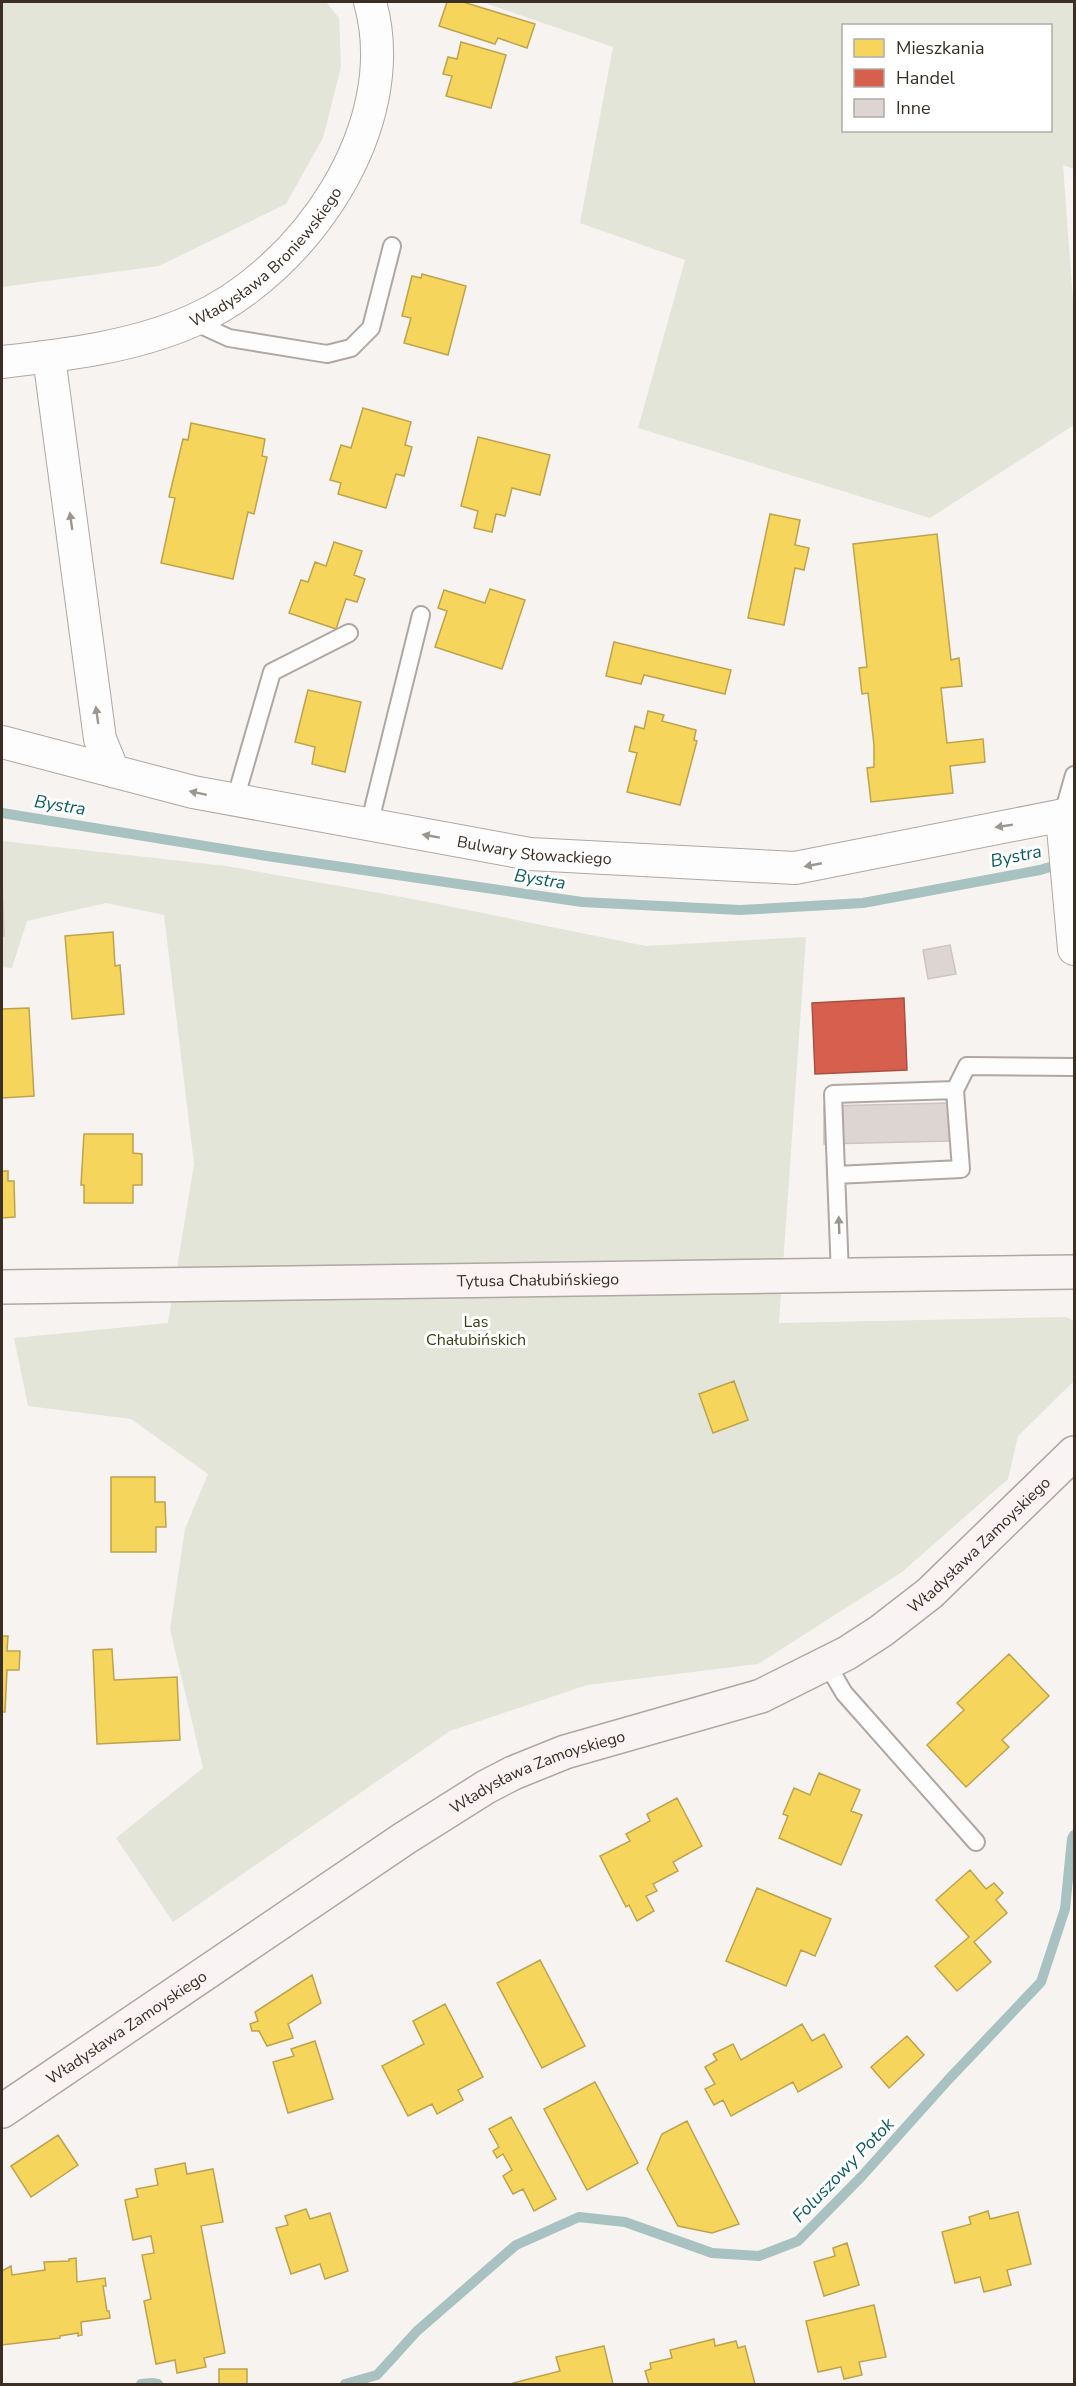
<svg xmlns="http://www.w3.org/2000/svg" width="1076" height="2386" viewBox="0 0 1076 2386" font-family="'Nunito Sans',sans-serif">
  <rect width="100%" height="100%" fill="#f7f3f1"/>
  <path fill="#e3e5d9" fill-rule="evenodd" d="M2 2H326L339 18 341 67 323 138 286 204 159 266 2 287Z
    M482 2H1074V169L1063 165 1074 314V425L930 518 638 428 685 260 580 223 613 47ZM844 26H1050V130H844Z
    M2 841 226 866 413 899 646 946 806 937 779 1323 1066 1317 1074 1321V1381L1018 1436 1008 1479 902 1572 758 1664 587 1685 450 1731 173 1922 116 1838 203 1768 170 1629 185 1529 208 1474 131 1419 28 1406 14 1338 168 1323 194 1164 164 915 106 903 27 921 12 968 2 967Z"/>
  <path fill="#f6d55c" stroke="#bea34c" stroke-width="1.5" d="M447 2H463L535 24 527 48 498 38 495 44 439 26Z
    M461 42 506 55 491 108 446 96 452 76 443 74 448 57 457 59Z
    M422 274 466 286 448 355 404 343 411 318 402 316 412 276 421 278Z
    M363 408 411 422 405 445 412 447 404 476 396 474 386 508 338 494 341 483 330 480 341 445 351 448Z
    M191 423 265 439 262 456 267 457 254 514 248 512 233 579 161 563 175 498 169 497 183 439 188 440Z
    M478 437 550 455 540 495 512 488 505 516 496 514 492 532 474 528 478 511 461 506Z
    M770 514 800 520 795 545 809 548 804 570 795 568 784 625 748 618Z
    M937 534 951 660 959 658 962 686 941 688 947 743 983 739 985 762 950 766 953 793 871 802 867 768 874 767V745L868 693 862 694 859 668 867 667 853 544Z
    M334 542 362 551 354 575 365 579 357 602 346 599 336 629 289 613 301 580 308 582 315 562 326 566Z
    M490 589 525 600 502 669 435 647 447 611 438 608 444 590 485 603Z
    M614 642 731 670 725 694 644 675 641 684 606 676Z
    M308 690 361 702 345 772 312 764 315 747 295 742Z
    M648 711 664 715 662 721 696 730 694 740 697 741 680 805 627 792 637 753 629 751 635 726 644 729Z
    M113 932 115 966 120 965 124 1014 72 1019 65 936Z
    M29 1008 34 1096 2 1098V1009Z
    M84 1134H133V1153L142 1154V1185H133V1203H84V1185H81Z
    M2 1171H8V1181H14L15 1217 2 1218Z
    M734 1381 748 1420 713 1433 699 1394Z
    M111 1477H155V1502H165L166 1527H156V1552H111Z
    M2 1636H8L7 1651H20L19 1670H7L5 1712H2Z
    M112 1649 114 1680 177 1677 180 1740 97 1744 93 1650Z
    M1009 1654 1049 1696 1002 1740 1009 1747 966 1787 927 1745 964 1710 957 1703Z
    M819 1773 860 1790 851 1811 862 1815 841 1865 779 1838 788 1816 783 1814 794 1788 810 1795Z
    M677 1798 702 1846 673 1862 678 1871 653 1884 657 1891 646 1896 654 1911 637 1921 629 1905 626 1907 600 1856 630 1841 626 1834 650 1821 647 1814Z
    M970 1870 986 1889 994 1883 1003 1893 996 1900 1007 1913 974 1942 991 1962 957 1991 935 1966 969 1937 936 1900Z
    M757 1888 831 1919 815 1956 801 1950 786 1986 726 1961Z
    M540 1960 585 2046 542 2068 497 1983Z
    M312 1975 321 2003 288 2024 293 2038 267 2046 259 2031H252L250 2024 258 2021 255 2012Z
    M445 2004 483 2077 458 2090 463 2100 437 2114 432 2104 408 2116 382 2066 424 2044 413 2021Z
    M802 2024 812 2041 824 2034 842 2067 798 2092 793 2082 731 2116 723 2100 714 2105 705 2089 715 2084 705 2067 717 2060 713 2054 733 2044 741 2060Z
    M907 2036 924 2055 889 2088 871 2067Z
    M315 2041 333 2099 288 2113 273 2062 294 2056 291 2049Z
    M595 2082 638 2163 587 2190 544 2109Z
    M511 2117 556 2199 534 2211 523 2189 513 2194 503 2176 512 2170 503 2154 497 2158 493 2151 499 2147 489 2129Z
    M687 2121 739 2224 712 2233 678 2226 647 2169 662 2134Z
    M58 2135 78 2165 31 2197 11 2166Z
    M185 2163 187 2174 213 2169 223 2222 201 2226 225 2353 204 2358 206 2367 177 2373 175 2360 156 2364 144 2301 151 2299 142 2255 154 2253 151 2236 133 2240 125 2200 138 2197 136 2189 158 2185 155 2169Z
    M306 2209 310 2219 330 2213 348 2271 325 2279 320 2264 291 2274 276 2228 288 2225 285 2216Z
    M988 2211 990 2219 1018 2212 1031 2264 1007 2270 1011 2285 984 2292 980 2277 955 2283 942 2232 971 2224 969 2217Z
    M847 2243 859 2285 824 2296 814 2262 835 2256 833 2248Z
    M76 2258 77 2282 105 2278 106 2286H103L107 2311H109L110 2318 81 2322 82 2335 78 2336V2333L60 2336V2338L2 2345V2271L11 2266 12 2275 45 2270 44 2262 69 2261V2259Z
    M874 2305 886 2357 859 2362 862 2375 844 2379 841 2367 818 2372 806 2321Z
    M714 2339 715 2346 736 2341 738 2348 745 2346 755 2384H649L645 2371 651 2369 650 2363 672 2358 670 2350Z
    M604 2346 613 2384H513V2383L560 2371 556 2357Z
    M219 2369H247V2384H219Z"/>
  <path fill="#d6604d" stroke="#a85141" stroke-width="1.5" d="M904 998 907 1070 815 1074 812 1003Z"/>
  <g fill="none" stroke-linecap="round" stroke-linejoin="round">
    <path stroke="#a8c1c1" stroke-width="10" d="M2 813 267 856 582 902 740 910 863 903 1040 870 1063 863
      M141 2384 152 2383 158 2384
      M345 2384 377 2375 417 2331 516 2245 579 2217 625 2222 712 2253 759 2256 798 2241 862 2176 948 2080 1041 1982 1065 1909 1072 1839 1074 1835"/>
  </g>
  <path fill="#ddd5d2" stroke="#cdc4c1" stroke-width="1.5" d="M2 880 4 936H2Z
    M950 945 956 974 928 979 923 950Z
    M949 1103V1141L824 1144V1106Z"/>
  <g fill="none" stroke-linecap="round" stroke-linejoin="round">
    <defs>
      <path id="lane" d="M192 321 229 338 327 354 351 348 371 328 392 246
        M235 800 272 672 349 633
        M1062 817 1074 775
        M369 825 421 615
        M836 1175 961 1169 955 1090 967 1066 1074 1067
        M840 1275 833 1094 955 1090
        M827 1664 844 1693 976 1842"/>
      <g id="street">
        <path d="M49 357 100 739 113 771"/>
        <path id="s1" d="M2 362C65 355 133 347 192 321 304 272 405 126 370 2"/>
        <path id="s2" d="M2 742 193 792 530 854 795 868 1074 813"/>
        <path d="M1062 817 1074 949"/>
      </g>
      <g id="secondary">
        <path id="s3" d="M2 1287 1074 1272"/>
        <path id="s4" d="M2 2111 405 1838 486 1787 513 1773 565 1752 761 1696 847 1653 881 1631 930 1593 1074 1453"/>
      </g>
    </defs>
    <use href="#lane" stroke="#afa7a2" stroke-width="20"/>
    <use href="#street" stroke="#afa7a2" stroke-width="34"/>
    <use href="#secondary" stroke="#afa7a2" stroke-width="36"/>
    <use href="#lane" stroke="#fefdfd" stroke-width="16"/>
    <use href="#street" stroke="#fefdfd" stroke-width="32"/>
    <use href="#secondary" stroke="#f9f4f3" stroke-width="33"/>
  </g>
  <defs><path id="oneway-solid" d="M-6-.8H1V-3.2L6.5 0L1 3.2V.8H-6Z" transform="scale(1.5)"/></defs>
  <g fill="#9c9691">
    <use href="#oneway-solid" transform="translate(71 521) rotate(-98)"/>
    <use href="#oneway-solid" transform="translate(97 715) rotate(-98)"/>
    <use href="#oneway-solid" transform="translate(198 793) rotate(-168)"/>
    <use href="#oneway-solid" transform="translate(1004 826) rotate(171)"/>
    <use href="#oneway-solid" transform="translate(431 836) rotate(-170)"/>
    <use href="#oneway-solid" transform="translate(813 865) rotate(169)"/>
    <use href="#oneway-solid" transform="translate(839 1225) rotate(-92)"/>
  </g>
  <g text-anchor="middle" stroke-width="6" stroke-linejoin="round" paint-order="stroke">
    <g font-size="16" fill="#3b2e25" stroke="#fff">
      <text dy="6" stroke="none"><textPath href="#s1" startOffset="294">Władysława Broniewskiego</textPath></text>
      <text dy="6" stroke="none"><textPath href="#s2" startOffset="544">Bulwary Słowackiego</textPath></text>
      <text dy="6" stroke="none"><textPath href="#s3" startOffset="536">Tytusa Chałubińskiego</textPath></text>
      <text dy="6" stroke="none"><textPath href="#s4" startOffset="1140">Władysława Zamoyskiego</textPath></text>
      <text dy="6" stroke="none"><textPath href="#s4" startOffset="636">Władysława Zamoyskiego</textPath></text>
      <text dy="6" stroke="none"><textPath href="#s4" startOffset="150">Władysława Zamoyskiego</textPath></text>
    </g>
    <g font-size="16" fill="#354112" stroke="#fff">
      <text x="476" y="1327">Las<tspan x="476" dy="18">Chałubińskich</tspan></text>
    </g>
    <g font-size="18" font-style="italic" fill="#0c5d60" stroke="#fff">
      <text transform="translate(60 805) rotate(9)" y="6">Bystra</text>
      <text transform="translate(1016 856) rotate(-12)" y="6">Bystra</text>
      <text transform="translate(540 879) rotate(9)" y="6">Bystra</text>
      <text transform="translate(843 2170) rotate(-46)" y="6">Foluszowy Potok</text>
    </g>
  </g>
  <rect width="1076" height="2386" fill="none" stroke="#3b2e25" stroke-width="6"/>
  <rect x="842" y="24" width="210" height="108" fill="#ffffff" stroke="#b1aba8" stroke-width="1.5"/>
  <rect x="854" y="39" width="30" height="18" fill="#f6d55c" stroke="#b1aba8" stroke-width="1.5"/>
  <text x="896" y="54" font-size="18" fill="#3b2e25">Mieszkania</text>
  <rect x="854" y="69" width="30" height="18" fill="#d6604d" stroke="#b1aba8" stroke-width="1.5"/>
  <text x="896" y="84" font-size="18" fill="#3b2e25">Handel</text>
  <rect x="854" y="99" width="30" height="18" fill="#ddd5d2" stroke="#b1aba8" stroke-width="1.5"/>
  <text x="896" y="114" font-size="18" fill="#3b2e25">Inne</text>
</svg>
